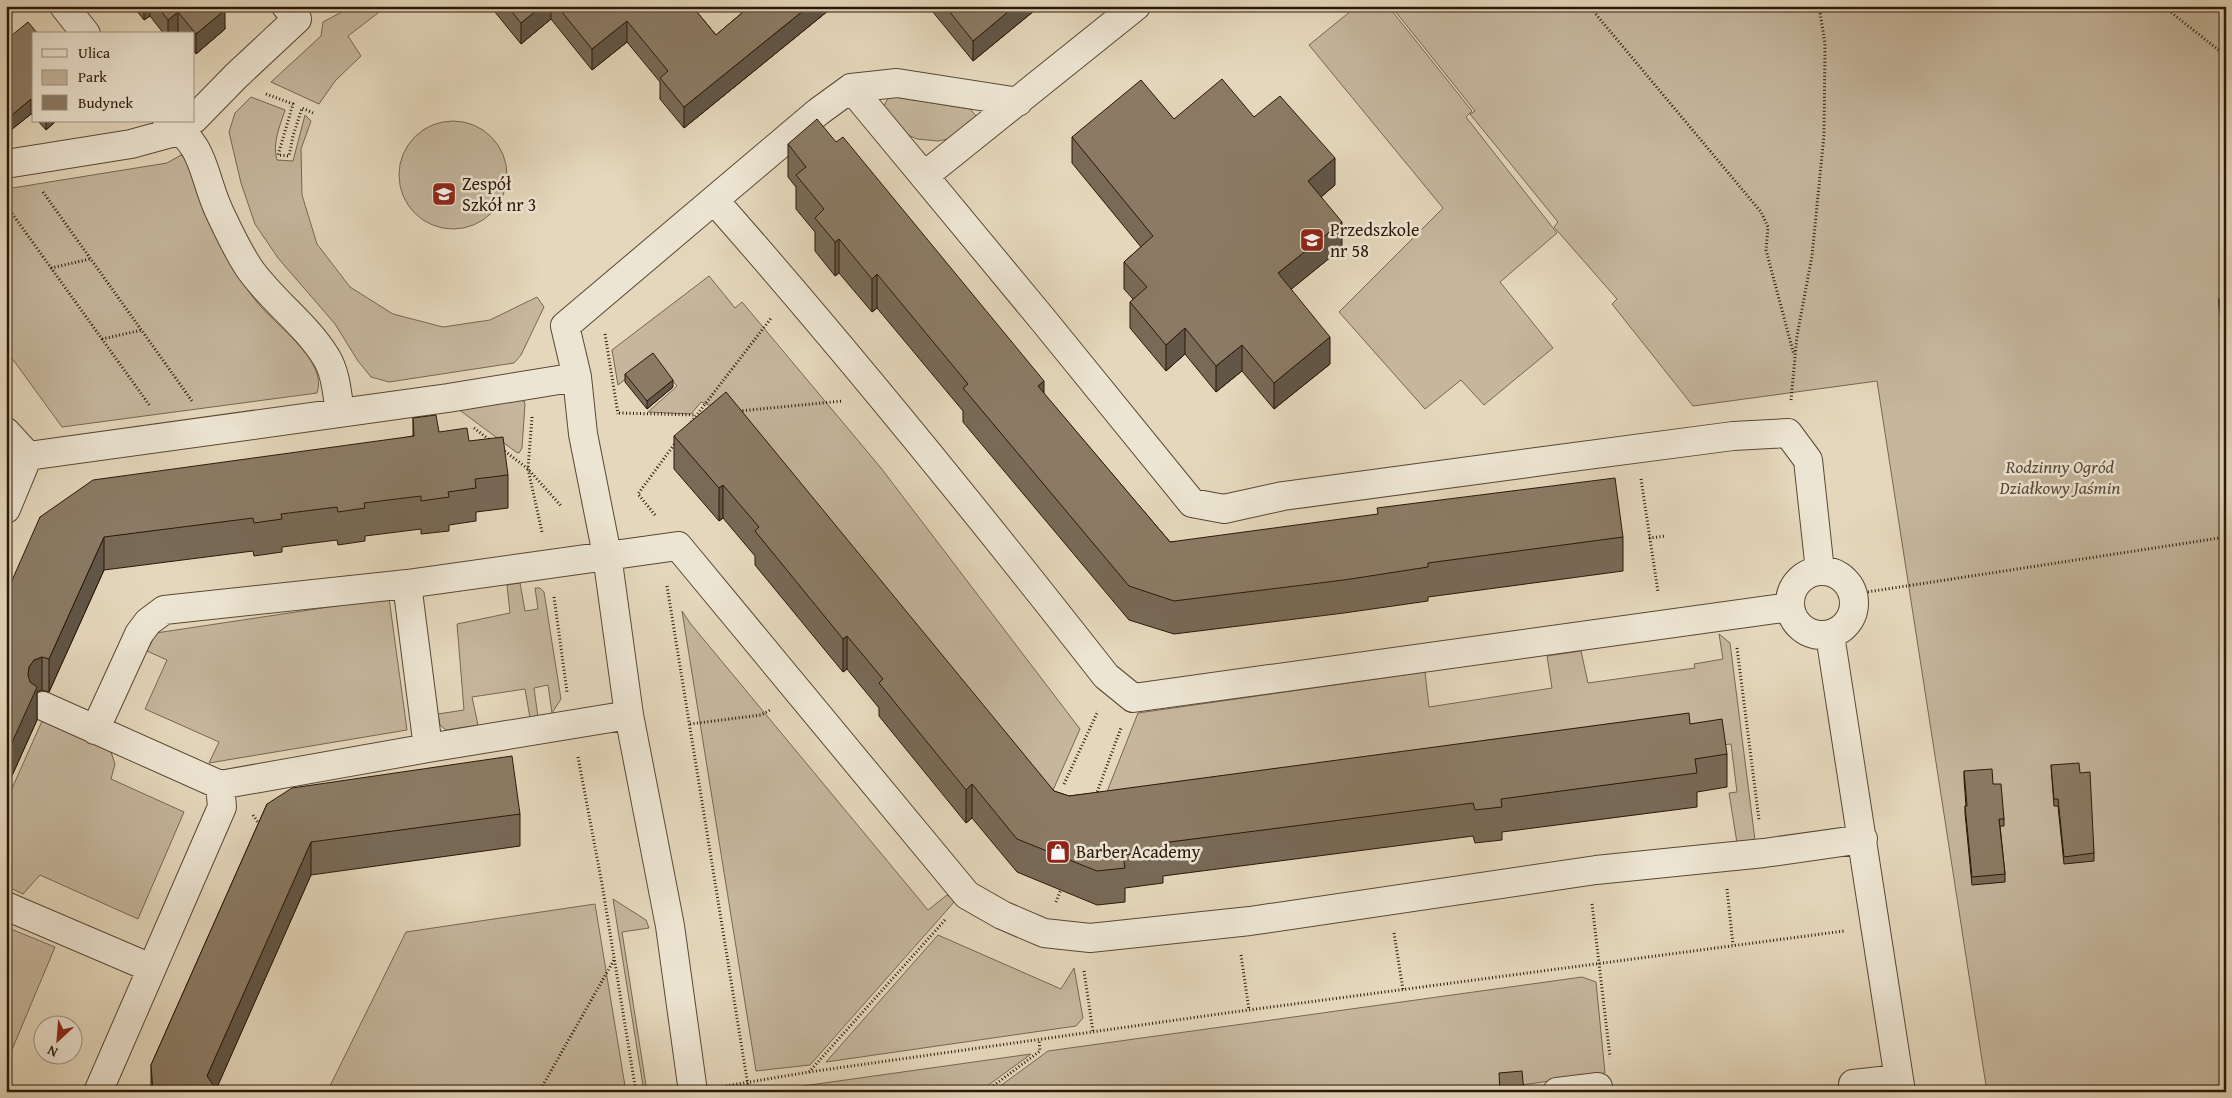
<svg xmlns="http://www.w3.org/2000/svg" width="2232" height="1098" viewBox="0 0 2232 1098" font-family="'Gentium Book Plus',serif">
  <rect width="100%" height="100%" fill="#e4d7bb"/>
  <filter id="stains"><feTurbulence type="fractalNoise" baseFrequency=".004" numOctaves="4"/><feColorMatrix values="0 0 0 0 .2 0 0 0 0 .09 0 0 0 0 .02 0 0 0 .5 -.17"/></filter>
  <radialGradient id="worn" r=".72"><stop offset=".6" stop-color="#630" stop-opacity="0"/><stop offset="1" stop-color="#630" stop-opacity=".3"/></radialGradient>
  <path fill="#c5b69d" stroke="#786652" d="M353 6H387L348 36 361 56 335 81 319 104 271 82 321 36 323 22Z
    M1357 6H1388L1472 111 1466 117 1557 233 1500 282 1553 348 1484 405 1461 380 1425 409 1339 312 1443 208 1309 45Z
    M1391 6H2226V1092H1987L1877 381 1693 406 1612 304 1617 299 1554 227 1558 222 1470 114 1475 111Z
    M889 96 970 109 978 118 953 138 938 141 917 139 908 135 884 106Z
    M251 97 285 110C280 126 272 143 277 160L293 161 305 115 311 121 301 149 302 195 317 244 350 287 393 314 443 327 490 320 537 297 544 307 521 355 514 363 389 382 371 377 358 361 335 324 278 258 255 224 241 183 229 132 235 113Z
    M399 175a54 54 0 1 1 108 0a54 54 0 1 1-108 0Z
    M181 155 189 163C208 214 225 266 262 308 280 328 328 363 317 393L62 427 6 350V189L167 163Z
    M709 276 735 308 742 302 881 468 1080 729 1050 797 717 408 701 402 691 414 648 412 677 386 653 357 618 385 612 350Z
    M519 400 524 401 525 404 522 448 519 453 516 452 458 409Z
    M520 583 525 611 538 609 535 588H540L544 592 561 699 552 713 548 685 534 688 538 717 530 718 525 689 472 697 478 725 446 730 440 725 438 714 464 710 457 624 510 613 507 585Z
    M389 598 407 730 209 763 219 742 145 709 167 660 147 651 156 633Z
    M682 611 690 623 928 910 947 895 955 901 810 1065 756 1071Z
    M1719 634 1730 643 1755 840 1737 843 1729 793 1737 792 1731 744 1099 812 1138 713 1425 672 1429 707 1552 688 1547 656 1581 651 1588 683 1695 668 1694 664 1723 659Z
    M42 721 111 752 115 764 111 779 184 812 138 919 40 875 23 894 6 886V802Z
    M613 899 646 920 649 928 622 932 647 1092H644Z
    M595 904 626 1092H327L406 932Z
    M6 927 55 947 6 1064Z
    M938 935 1061 989 1074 968 1083 1018 1076 1026 826 1062Z
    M1582 977 1596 982 1605 1073 1501 1088 1500 1092H992L1048 1051Z
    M1031 1054 979 1092H771L774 1090Z"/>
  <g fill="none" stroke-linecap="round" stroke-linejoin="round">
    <defs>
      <path id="minor" d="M64 6 86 34
        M851 88 897 83 1018 102
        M194 119 236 76 297 19 286 6
        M167 121C206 145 202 174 219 211 228 230 237 250 249 268 271 300 306 324 326 357 336 373 337 394 340 412
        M6 164 131 144 182 130 190 122
        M924 176 1136 6
        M714 200C850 354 979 514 1106 676L1133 698 1790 607
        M6 432 28 456
        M28 456 448 398 577 377
        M6 509 28 456
        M1790 603a32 32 0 1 1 64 0a32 32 0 1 1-64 0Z
        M1830 635 1901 1092
        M43 706 220 785
        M629 715 428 748 407 584 678 546 967 895 1002 915 1044 933 1090 938 1250 921 1596 870 1764 853 1863 839
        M95 730 139 634 148 622 164 610 407 584
        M6 906 151 968
        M1853 1084 1899 1079
        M98 1092 222 807 220 785 428 748
        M693 1092 670 926 629 715 607 555 583 434 577 377 565 326 818 112 851 88 1044 321 1192 503 1224 509 1283 496 1558 459 1733 436 1788 433 1808 460 1820 571
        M1557 1092 1598 1087 1599 1092"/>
    </defs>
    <use href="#minor" stroke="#594735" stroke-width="30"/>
    <path stroke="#2b1708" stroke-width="3" stroke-dasharray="1 2.5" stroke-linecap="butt" d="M1589 6 1761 212 1768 227 1766 250 1794 355
      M2163 6 2226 56
      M266 94 293 104 278 155 289 156 293 136 302 108 313 113
      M43 192 192 401
      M6 205 150 406
      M51 268 90 259
      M605 334 618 414
      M102 339 142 330
      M1791 400 1797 336 1812 256 1824 135 1825 44 1819 6
      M739 411 843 401
      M619 413 696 415
      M532 417 528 469 542 532
      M689 425 772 317
      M474 428 491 441
      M502 449 528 469 562 507
      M1641 479 1658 592
      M655 515 638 494 676 442
      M1649 538 1666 536
      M667 586 749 1092
      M1854 594 2226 537
      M554 597 567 692
      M1737 648 1759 820
      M690 724 761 715 772 709
      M578 757 602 884 636 1092
      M1064 784 1098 711
      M1096 795 1121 728
      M253 815 261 827
      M1727 889 1733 945
      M1056 902 1062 887
      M1592 904 1610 1057
      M1394 933 1403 990
      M1241 955 1249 1010
      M1084 971 1093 1032
      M809 1072 1226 1013 1844 931
      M726 1086 809 1072 945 920
      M539 1092 614 960
      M985 1092 1040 1051 1039 1040"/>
    <use href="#minor" stroke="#ede5d3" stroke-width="28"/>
  </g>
  <path fill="#786a57" stroke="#2b1708" d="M133 6H223L225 29 196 54 194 51V34H180L178 31 175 34H164L150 16 144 20Z
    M490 6H692L716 35 750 6H834L684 128 660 99V82L627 42 592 70 551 19 521 44Z
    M928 6H1040L973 61Z
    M34 34V117L31 114 6 134V40Z
    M1254 117 1335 185 1321 197 1342 248 1291 289 1330 364 1274 409 1242 371 1216 392 1185 354 1166 371 1130 328V302L1133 299 1124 289V262L1141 247 1072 163V137L1174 119Z
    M38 121H56L46 130Z
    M788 144 1044 394 1170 542 1623 537V571L1428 597V601L1344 613 1174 634 1129 620 963 422V411L877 308 872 312 839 273 835 276 815 251V232L796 209V187L788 177Z
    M2226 298V336H2224L2219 307V299Z
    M625 374 673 387 647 409 625 382Z
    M413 418 439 432 469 441 508 475V508L476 512V521L449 525V531L421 534V529L365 536V541L338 545 337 540 282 547V552L254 556 253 551 104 570 49 692 42 690 37 692V720L6 789 40 517 413 436Z
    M674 436 1054 791 1069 796 1690 724 1727 754V787L1697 792V807L1502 832V840L1475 843 1473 836 1163 876V883L1125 888V902L1097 905 1017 872 972 818 966 823 879 716V708L847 669 843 672 755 565V556L723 518 719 521 674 469Z
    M2051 765 2080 773 2094 853V861L2064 864 2058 806H2054Z
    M1964 771 1993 784 2004 819V826H2000L2005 874V882L1972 885 1965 813V806H1966L1964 779Z
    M267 804 520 814V846L311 875 216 1089 218 1092H151V1065Z"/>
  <path fill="#615647" stroke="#2b1708" d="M144 6H150V16L144 20Z
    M542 6H551V19L521 44V23Z
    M809 6H834L684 128V107Z
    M1015 6H1040L973 61V41Z
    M225 10V29L196 54V34Z
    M178 12V31L175 34H168V20Z
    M627 21V42L592 70V49Z
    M31 99V114L6 134V120Z
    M46 121H56L46 130Z
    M1335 158V185L1308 208V181Z
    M1342 222V248L1278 300V273Z
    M839 239V273L835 276V242Z
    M877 274V308L872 312V279Z
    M1185 328V354L1166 371V345Z
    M1330 337V364L1274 409V383Z
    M1242 345V371L1216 392V366Z
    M673 380V387L647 409V401Z
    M1044 381V415L1038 386Z
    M723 485V518L719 521V488Z
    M104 537V570L49 692V659Z
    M847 636V669L843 672V639Z
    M42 657V690L37 692V720L6 789V756L28 675 29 667 34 660Z
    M972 784V818L966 823V790Z
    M311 842V875L215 1092 207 1076Z"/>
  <path fill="#8b7b65" stroke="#2b1708" d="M157 6H223L225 10 196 34 178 12 168 20Z
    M507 6H542L521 23Z
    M557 6H692L716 35 750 6H809L684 107 660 78 668 71 627 21 592 49Z
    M945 6H1015L973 41Z
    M28 22 38 34H34V102L31 99 6 120V40Z
    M1222 79 1254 117 1280 96 1335 158 1308 181 1342 222 1278 273 1330 337 1274 383 1242 345 1216 366 1185 328 1166 345 1130 302 1147 287 1124 262 1153 236 1072 137 1141 80 1174 119Z
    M817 119 836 142 843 137 1044 381 1038 386 1170 542 1378 514 1377 508 1615 478 1623 537 1428 563V567L1344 580 1174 601 1129 586 963 388 968 384 877 274 872 279 839 239 835 242 815 218 824 209 796 175 806 167 788 144Z
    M2226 298V329H2224L2219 299Z
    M653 353 673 380 647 401 625 374Z
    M726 392 1054 791 1069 796 1689 713 1690 724 1722 719 1727 754 1695 759 1697 773 1501 799 1502 807 1475 810 1473 803 1162 843 1163 850 1123 855 1125 868 1097 871 1017 839 972 784 966 790 879 683 883 679 847 636 843 639 755 531 759 527 723 485 719 488 674 436Z
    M436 415 439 432 467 428 469 441 503 437 508 475 475 479 476 488 448 492 449 497 421 501V496L364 503 365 508 338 512 337 507 281 514 282 519 254 523 253 518 104 537 49 659 42 657 34 660 29 667 28 675 30 682 37 687 6 756V594L40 517 93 480 414 436 413 418Z
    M512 756 520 814 311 842 207 1076 218 1092H153L151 1065 267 804 292 788Z
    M2079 763 2080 773 2090 772 2094 853 2064 857 2058 799H2054L2051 765Z
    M1992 769 1993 784H2001L2004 819H1999L2005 874 1972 877 1965 806H1967L1964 771Z
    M1522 1071 1524 1092H1500L1499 1073Z"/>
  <defs>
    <symbol id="school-square" viewBox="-11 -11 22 22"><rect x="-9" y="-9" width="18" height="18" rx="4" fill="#8f2418" stroke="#ede5d3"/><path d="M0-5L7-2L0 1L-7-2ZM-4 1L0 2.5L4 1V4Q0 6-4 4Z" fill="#fff"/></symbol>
    <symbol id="shop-square" viewBox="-11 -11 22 22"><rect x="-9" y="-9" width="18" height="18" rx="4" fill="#8f2418" stroke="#ede5d3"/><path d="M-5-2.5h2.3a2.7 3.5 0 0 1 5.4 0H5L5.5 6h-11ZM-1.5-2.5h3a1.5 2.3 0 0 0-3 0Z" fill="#fff"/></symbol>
  </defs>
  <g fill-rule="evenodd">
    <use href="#school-square" x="430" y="180" width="28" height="28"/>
    <use href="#school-square" x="1298" y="226" width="28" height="28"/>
    <use href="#shop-square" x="1044" y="838" width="28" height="28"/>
  </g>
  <g text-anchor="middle" stroke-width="5" stroke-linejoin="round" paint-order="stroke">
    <g font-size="18" fill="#2b1708" stroke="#ede5d3" text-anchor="start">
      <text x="462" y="190">Zespół<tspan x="462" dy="21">Szkół nr 3</tspan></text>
      <text x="1330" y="236">Przedszkole<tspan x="1330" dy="21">nr 58</tspan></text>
      <text x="1076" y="858">Barber Academy</text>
    </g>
    <g font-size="18" font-style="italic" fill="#594735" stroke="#ede5d3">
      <text x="2060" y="473">Rodzinny Ogród<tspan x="2060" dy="21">Działkowy Jaśmin</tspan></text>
    </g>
  </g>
  <rect width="2232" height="1098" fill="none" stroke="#e4d7bb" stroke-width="25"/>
  <rect x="8" y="8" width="2217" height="1083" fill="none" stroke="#2b1708" stroke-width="2.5"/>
  <rect x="12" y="12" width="2207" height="1073" fill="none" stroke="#2b1708"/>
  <rect x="32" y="32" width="162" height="90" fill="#ede5d3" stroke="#9f9382"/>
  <rect x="42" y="49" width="25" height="8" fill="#ede5d3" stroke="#9f9382"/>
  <text x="78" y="58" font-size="15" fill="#2b1708">Ulica</text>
  <rect x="42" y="70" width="25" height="15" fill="#c5b69d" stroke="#9f9382"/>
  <text x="78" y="82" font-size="15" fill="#2b1708">Park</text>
  <rect x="42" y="95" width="25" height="15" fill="#8b7b65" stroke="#9f9382"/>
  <text x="78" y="108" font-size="15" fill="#2b1708">Budynek</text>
  <g transform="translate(58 1040) rotate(206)"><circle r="24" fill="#ede5d3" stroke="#9f9382"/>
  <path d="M0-4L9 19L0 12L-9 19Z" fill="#8f2418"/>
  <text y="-8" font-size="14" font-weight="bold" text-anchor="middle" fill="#2b1708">N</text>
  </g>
  <rect width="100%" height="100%" filter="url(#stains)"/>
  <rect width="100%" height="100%" fill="url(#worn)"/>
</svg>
